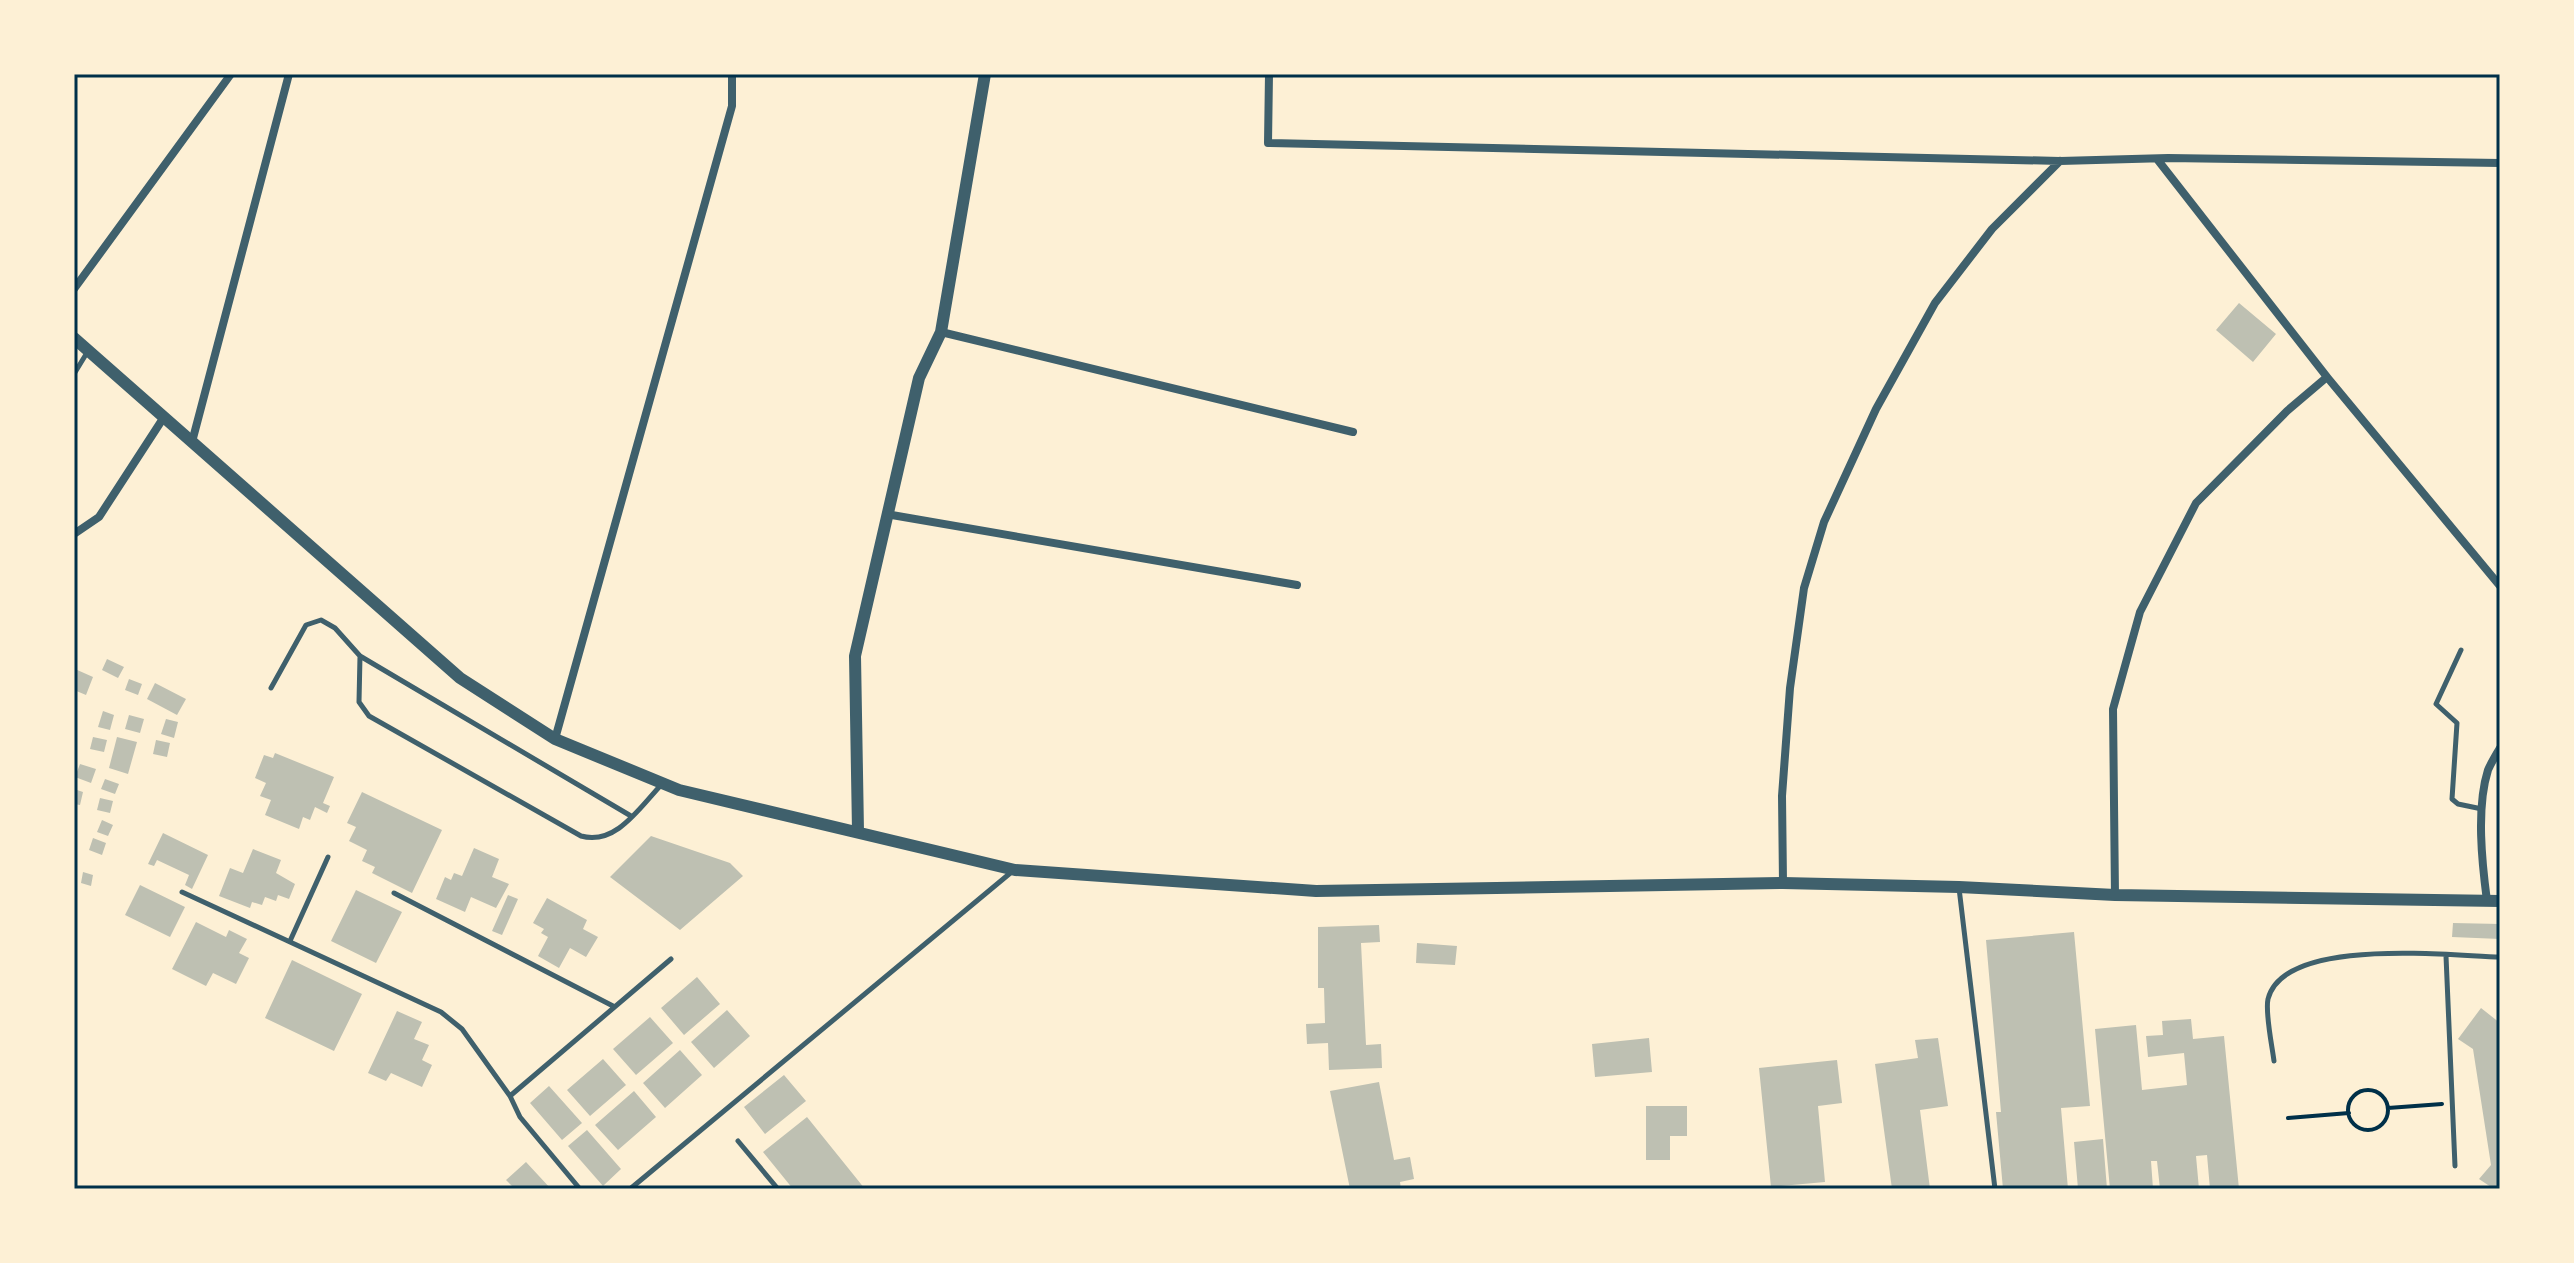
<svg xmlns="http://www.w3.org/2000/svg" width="2574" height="1263" viewBox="0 0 2574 1263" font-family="'Golos Text',sans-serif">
  <rect width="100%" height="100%" fill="#fdf0d5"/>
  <path fill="#bec0b2" d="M2239 303 2276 334 2253 362 2216 330Z
    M107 659 124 667 118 678 102 670Z
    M75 669 93 677 86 695 74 690Z
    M129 679 142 684 138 695 125 690Z
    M155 683 186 699 177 715 147 699Z
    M103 711 114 715 110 730 98 727Z
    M129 715 144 719 140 733 125 729Z
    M166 719 178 722 174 738 161 734Z
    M93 737 107 740 104 752 90 749Z
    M117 737 137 742 128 774 109 768Z
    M156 740 170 743 167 757 153 754Z
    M275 753 334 777 323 803 330 806 327 813 315 807 310 820 303 817 299 829 265 815 271 800 260 796 266 783 255 778 264 755 273 758Z
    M80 764 96 769 91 783 75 777Z
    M105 779 119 784 115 794 101 789Z
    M74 789 83 792 80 805 74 804Z
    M362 792 442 830 412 893 372 873 375 867 362 861 367 850 349 841 356 827 347 823Z
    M100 798 113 801 110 813 97 810Z
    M102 820 113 825 108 836 97 832Z
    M163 833 208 855 192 889 185 885 189 875 157 860 154 866 148 864Z
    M651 836 730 863 743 876 680 930 610 877Z
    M93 838 106 843 102 855 89 850Z
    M474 848 499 859 492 877 509 884 496 908 471 897 465 912 436 899 445 877 451 880 454 873 462 876Z
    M253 849 281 860 276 873 295 884 289 899 278 895 276 901 265 897 262 905 252 902 250 908 219 896 230 868 243 873Z
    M83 872 93 875 91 886 81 883Z
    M140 885 185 907 170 937 125 915Z
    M356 890 402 912 376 963 331 941Z
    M508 895 518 899 502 935 492 931Z
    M547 898 587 920 583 929 598 937 586 957 570 948 559 968 538 956 548 937 541 933 544 929 533 923Z
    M196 922 226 937 229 930 247 939 239 953 249 958 236 984 213 973 206 986 172 969Z
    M2453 923 2500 924V939L2452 937Z
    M1379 925 1380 942 1361 943 1366 1045 1381 1044 1382 1068 1329 1070 1328 1043 1307 1044 1306 1024 1325 1023 1324 988H1318V927Z
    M2074 932 2090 1106 2061 1108 2068 1189H2003L1996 1112H2001L1986 940Z
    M1417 943 1457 946 1455 965 1416 963Z
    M292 960 362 994 334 1051 265 1018Z
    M697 977 720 1004 684 1035 661 1008Z
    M2481 1008 2500 1023V1189H2494L2479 1179 2491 1165 2473 1049 2458 1039Z
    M727 1010 750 1036 714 1068 691 1042Z
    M397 1011 422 1022 414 1039 429 1045 422 1060 432 1065 422 1087 391 1073 386 1081 368 1073Z
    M650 1017 673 1043 636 1075 613 1049Z
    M2191 1019 2193 1039 2224 1036 2239 1189H2210L2207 1155 2196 1156 2199 1189H2160L2157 1161H2151L2153 1189H2110L2095 1029 2136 1025 2142 1090 2187 1085 2184 1053 2148 1057 2146 1036 2163 1035 2162 1021Z
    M1649 1038 1652 1072 1595 1077 1592 1044Z
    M1938 1038 1948 1106 1920 1110 1930 1189H1892L1875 1064 1918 1058 1915 1040Z
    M680 1050 702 1075 665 1108 643 1083Z
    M603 1059 626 1085 590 1116 567 1090Z
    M1837 1060 1842 1103 1818 1106 1825 1182 1771 1187 1759 1068Z
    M784 1075 806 1101 765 1134 744 1107Z
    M1379 1082 1394 1160 1410 1157 1414 1179 1400 1182 1401 1189H1350L1330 1091Z
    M549 1086 582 1123 562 1140 530 1103Z
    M634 1091 656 1117 618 1150 595 1125Z
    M1646 1106H1687V1136H1670V1160H1646Z
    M807 1117 865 1189H793L763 1152Z
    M587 1130 621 1169 603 1186 568 1146Z
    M2103 1139 2107 1189H2078L2074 1142Z
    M526 1162 551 1189H515L506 1180Z"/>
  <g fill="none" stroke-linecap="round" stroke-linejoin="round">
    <path stroke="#003049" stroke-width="4" d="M2348 1110a20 20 0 1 1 40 0a20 20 0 1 1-40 0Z
      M2388 1108 2442 1104
      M2288 1118 2349 1113"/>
    <path stroke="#3f606c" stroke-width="5" d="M74 374 88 351
      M2461 650 2436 704 2457 723 2452 799 2458 804 2482 809
      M360 656 631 816
      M271 688 306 625 321 620 335 628 360 656 359 702 369 716 581 836C616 846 640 807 662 784
      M1959 888 1995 1189
      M182 892 441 1012 462 1029 510 1096 520 1117 580 1189
      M394 893 613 1006
      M290 941 328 857
      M2446 956 2455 1166
      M2274 1061C2272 1045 2265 1013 2268 999 2284 936 2450 956 2500 957
      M510 1096 671 959
      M738 1141 778 1189
      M630 1189 1014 870"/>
    <path stroke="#3f606c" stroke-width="8" d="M1269 74 1268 143 2060 161 2168 158 2500 163
      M2157 159 2327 377
      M74 289 231 74
      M941 332 1353 432
      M192 442 289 74
      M886 514 1297 585
      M74 534 99 517 164 417
      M555 739 732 106V74
      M1783 883 1782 796 1790 688 1804 588 1824 522 1876 409 1935 303 1992 229 2060 161
      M2115 895 2113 709 2140 612 2196 503 2287 411 2327 377 2500 586
      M2487 901C2482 863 2476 808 2488 770 2491 763 2496 755 2500 748"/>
    <path stroke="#3f606c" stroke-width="12" d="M74 338 460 678 555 739 679 790 1015 870 1316 891 1783 883 1959 887 2115 895 2500 901
      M858 831 855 656 919 378 941 332 985 74"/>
  </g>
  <rect width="2574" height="1263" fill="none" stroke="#fdf0d5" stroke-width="152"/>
  <rect x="76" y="76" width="2422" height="1111" fill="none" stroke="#003049" stroke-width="3"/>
</svg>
